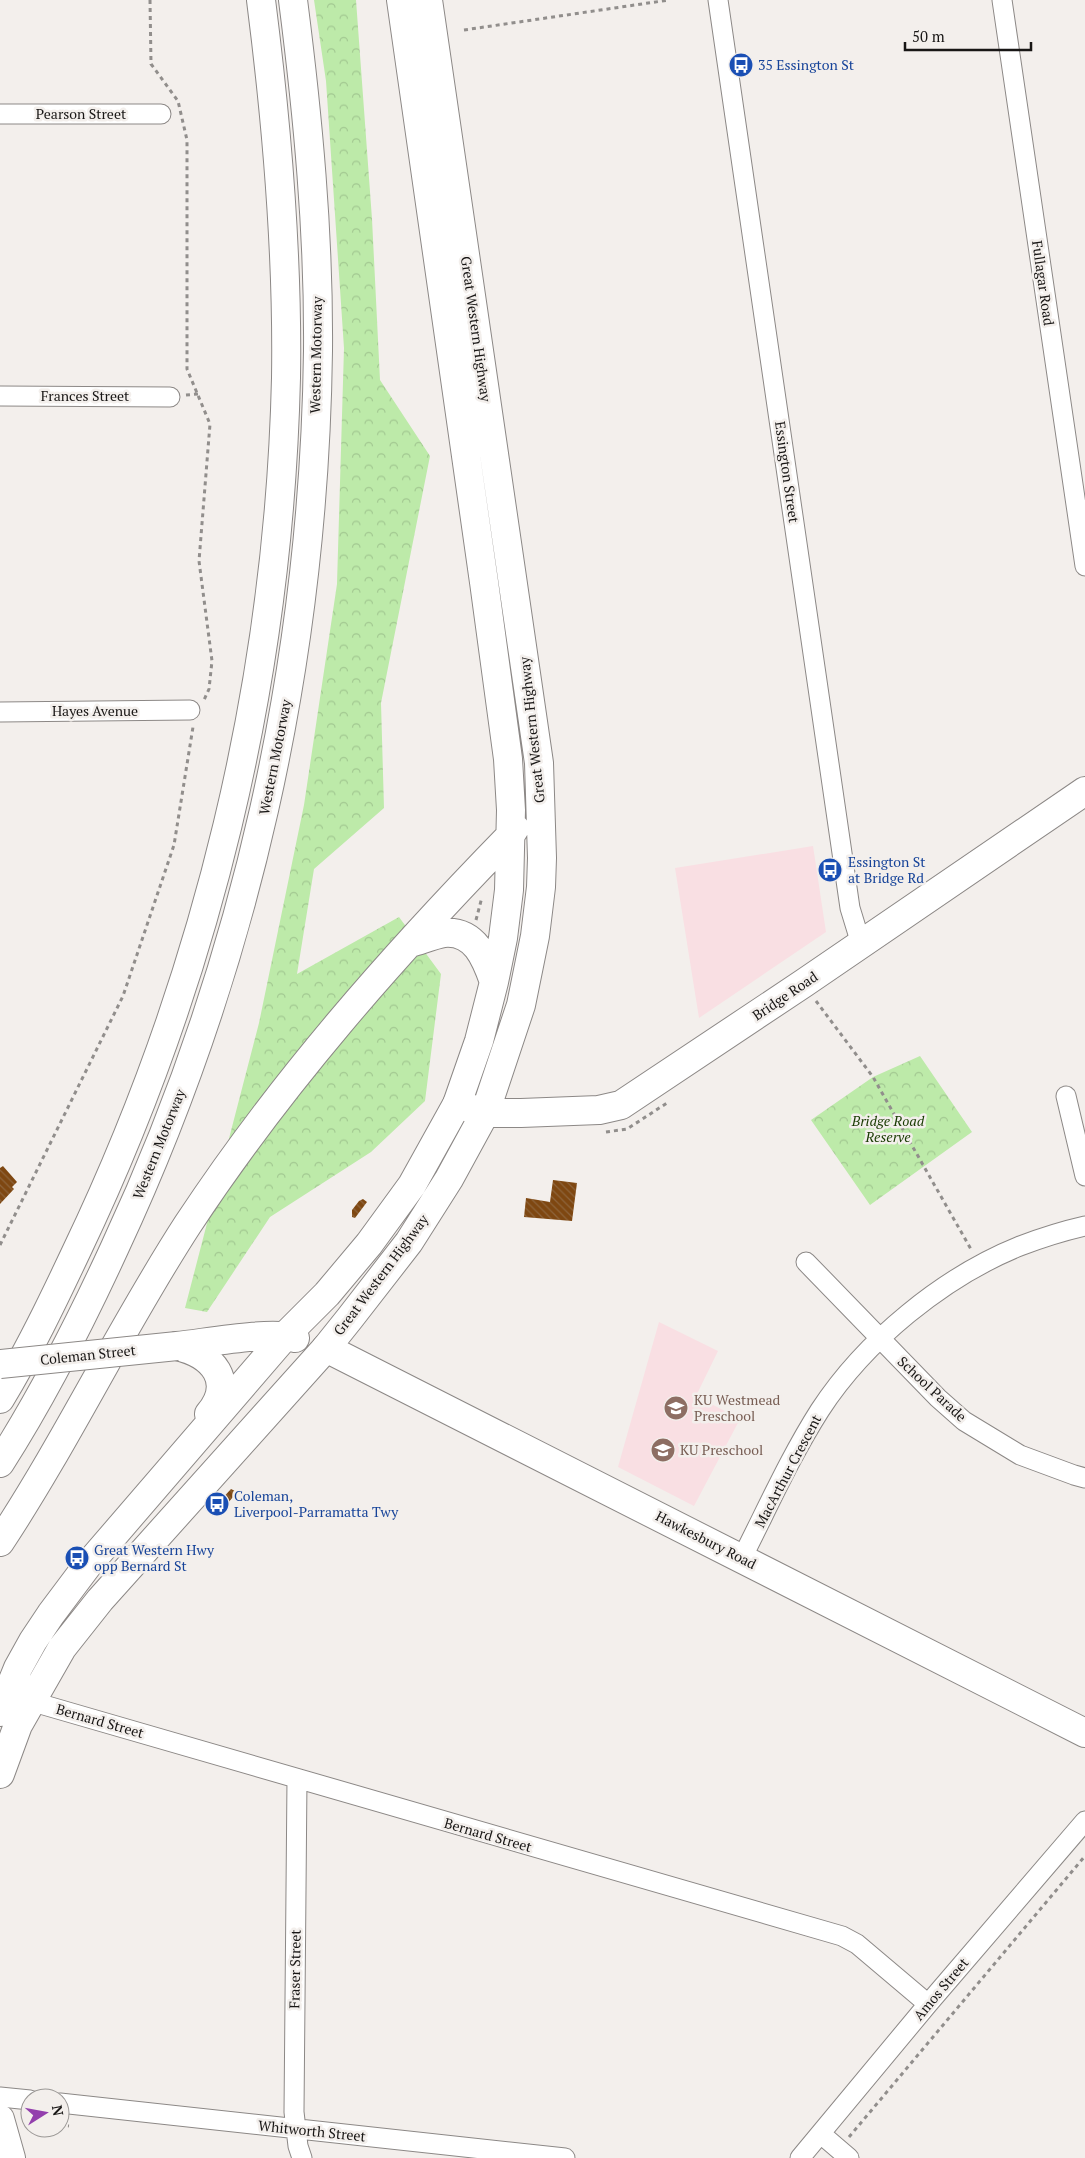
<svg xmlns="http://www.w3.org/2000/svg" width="1085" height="2158" viewBox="0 0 1085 2158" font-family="'PT Serif',serif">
  <defs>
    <pattern id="forest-crowns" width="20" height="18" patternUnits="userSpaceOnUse" patternTransform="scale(1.25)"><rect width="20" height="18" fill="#bdeaa9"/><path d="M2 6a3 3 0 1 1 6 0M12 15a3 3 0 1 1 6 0" fill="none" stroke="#a2c891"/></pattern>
    <pattern id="building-back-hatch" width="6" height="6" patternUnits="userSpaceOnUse" patternTransform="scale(1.25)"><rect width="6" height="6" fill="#7e4711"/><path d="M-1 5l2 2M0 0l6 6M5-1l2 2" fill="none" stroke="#8d643b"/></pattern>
  </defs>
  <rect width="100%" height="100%" fill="#f3efec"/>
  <path fill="#f9dfe3" d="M813 846 826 932 699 1018 675 868Z
    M659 1322 718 1351 696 1396 740 1419 694 1506 618 1467Z"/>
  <path fill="url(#forest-crowns)" d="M314 0H356L372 219 380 380 430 456 381 703 384 808 314 869 297 974 399 917 441 974 425 1101 371 1152 270 1217 207 1312 185 1308 259 1023 304 805 337 584 344 348 326 81Z
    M920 1056 972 1132 870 1205 811 1120 873 1077Z"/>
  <path fill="url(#building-back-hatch)" d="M3 1166 17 1182 12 1187 14 1189 0 1204V1168Z
    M553 1180 577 1183 572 1221 524 1217 526 1198 550 1202Z
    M363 1199 367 1202 355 1218 352 1217V1210L359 1201Z
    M231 1489 235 1491 234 1496 226 1505H219L218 1503Z"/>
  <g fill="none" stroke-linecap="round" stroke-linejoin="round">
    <defs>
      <path id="street" d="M718 0 850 908 861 944
        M1002 0 1085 566
        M0 114H161
        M0 396 170 397
        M0 712 190 710
        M1066 1096 1085 1176
        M806 1262 938 1398 964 1421 1020 1455 1074 1475 1085 1478
        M742 1558C767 1509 790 1457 820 1410 865 1341 943 1277 1020 1246 1041 1238 1063 1231 1085 1226
        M30 1701 842 1936 857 1944 928 2004
        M297 1779 294 2112 298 2146 302 2158
        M0 2097 30 2100
        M60 2103 565 2158
        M821 2134 849 2158
        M800 2158 928 2004 1085 1821"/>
      <path id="secondary" d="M457 1104 485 1113H521L599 1110 621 1105 804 983 1085 791
        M326 1348 1085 1733"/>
      <path id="highway" d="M410 943C421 940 433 935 444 933 475 930 486 959 494 982
        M177 1346C213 1354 236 1382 209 1414
        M177 1346C206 1343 269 1331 295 1338
        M0 1399C29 1351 53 1301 77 1250 207 978 279 679 286 378 288 251 277 125 261 0
        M0 1463C44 1394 81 1321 115 1247 246 966 314 660 318 351 319 233 308 117 293 0
        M0 1542C68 1439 121 1327 188 1224 281 1083 392 957 510 836L515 828
        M0 1712 18 1668 33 1641 51 1614 87 1566 285 1336 327 1294 369 1244 412 1185 457 1104 479 1041 494 982 503 938 509 890 511 810 508 759 484 582 401 0
        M0 1774 18 1725 62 1648 100 1600 326 1348 350 1318 409 1242 449 1179 485 1113 521 1005 535 936 541 887 542 858 539 763 428 0
        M0 2119 11 2158"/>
    </defs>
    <use href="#street" stroke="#8c8886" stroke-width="21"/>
    <use href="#secondary" stroke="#8c8886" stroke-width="30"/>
    <use href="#highway" stroke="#8c8886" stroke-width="30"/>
    <path stroke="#918e8c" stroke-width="3" stroke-dasharray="4 4" stroke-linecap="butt" d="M150 0 151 64 178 101 187 140V369L210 424 199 561 212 661 209 689 204 700
      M464 30 669 0
      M186 395 198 394
      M476 920 482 897
      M816 1001 873 1077 972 1251
      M606 1132 627 1129 667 1103
      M0 1245 123 996 174 845 193 727
      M27 2124 30 2123
      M60 2125 69 2126
      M849 2137 1085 1856"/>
    <use href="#street" stroke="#fff" stroke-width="19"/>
    <use href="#secondary" stroke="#fff" stroke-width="28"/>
    <use href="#highway" stroke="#fff" stroke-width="28"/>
    <defs>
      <path id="highway-bridge" d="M0 1364 177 1346"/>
    </defs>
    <use href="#highway-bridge" stroke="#8c8886" stroke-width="30" stroke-linecap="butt"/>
    <use href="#highway-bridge" stroke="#fff" stroke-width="28"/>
  </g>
  <defs>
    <symbol id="bus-disc" viewBox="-11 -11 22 22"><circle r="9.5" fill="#1a4fb4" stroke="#f3efec"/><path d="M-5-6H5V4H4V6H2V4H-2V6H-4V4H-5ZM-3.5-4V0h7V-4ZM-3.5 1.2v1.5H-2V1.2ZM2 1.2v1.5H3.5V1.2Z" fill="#fff"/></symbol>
    <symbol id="school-disc" viewBox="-11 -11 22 22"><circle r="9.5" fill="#8d6e63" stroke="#f3efec"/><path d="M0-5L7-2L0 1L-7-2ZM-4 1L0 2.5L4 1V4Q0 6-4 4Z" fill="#fff"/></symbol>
  </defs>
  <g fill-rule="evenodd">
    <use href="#bus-disc" x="727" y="51" width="28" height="28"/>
    <use href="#bus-disc" x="816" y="856" width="28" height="28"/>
    <use href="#school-disc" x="662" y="1394" width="28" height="28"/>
    <use href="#school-disc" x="649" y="1436" width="28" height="28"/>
    <use href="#bus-disc" x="203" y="1490" width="28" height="28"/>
    <use href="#bus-disc" x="63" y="1544" width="28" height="28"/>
  </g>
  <g text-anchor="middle" stroke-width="5" stroke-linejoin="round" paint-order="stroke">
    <g font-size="14" fill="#164399" stroke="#f3efec" text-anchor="start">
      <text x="758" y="70">35 Essington St</text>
      <text x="848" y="867">Essington St<tspan x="848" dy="16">at Bridge Rd</tspan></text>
      <text x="234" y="1501">Coleman,<tspan x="234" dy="16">Liverpool-Parramatta Twy</tspan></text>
      <text x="94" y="1555">Great Western Hwy<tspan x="94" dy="16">opp Bernard St</tspan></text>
    </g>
    <g font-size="14" fill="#181615" stroke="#f3efec">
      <text x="81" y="119">Pearson Street</text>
      <text transform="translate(1043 283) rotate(82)" y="5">Fullagar Road</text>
      <text transform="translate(476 329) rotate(82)" y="5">Great Western Highway</text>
      <text transform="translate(316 355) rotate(-89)" y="5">Western Motorway</text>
      <text x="85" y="401">Frances Street</text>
      <text transform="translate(787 472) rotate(82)" y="5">Essington Street</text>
      <text x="95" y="716">Hayes Avenue</text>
      <text transform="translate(532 730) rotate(-96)" y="5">Great Western Highway</text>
      <text transform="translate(275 757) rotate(-79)" y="5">Western Motorway</text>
      <text transform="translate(785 996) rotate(-34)" y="5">Bridge Road</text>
      <text transform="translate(159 1144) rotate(-68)" y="5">Western Motorway</text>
      <text transform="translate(381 1275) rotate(-53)" y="5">Great Western Highway</text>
      <text transform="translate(88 1355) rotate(-6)" y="5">Coleman Street</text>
      <text transform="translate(932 1389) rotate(43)" y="5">School Parade</text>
      <text transform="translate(788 1471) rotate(-62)" y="5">MacArthur Crescent</text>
      <text transform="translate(706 1540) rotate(27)" y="5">Hawkesbury Road</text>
      <text transform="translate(100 1721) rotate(16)" y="5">Bernard Street</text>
      <text transform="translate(488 1835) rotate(16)" y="5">Bernard Street</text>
      <text transform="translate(295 1969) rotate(-89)" y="5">Fraser Street</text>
      <text transform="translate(941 1989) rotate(-50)" y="5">Amos Street</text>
      <text transform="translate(312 2131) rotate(6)" y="5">Whitworth Street</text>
    </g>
    <g font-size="14" font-style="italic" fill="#183a01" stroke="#f3efec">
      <text x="888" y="1126">Bridge Road<tspan x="888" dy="16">Reserve</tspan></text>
    </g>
    <g font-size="14" fill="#785e54" stroke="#f3efec" text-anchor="start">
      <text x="694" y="1405">KU Westmead<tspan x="694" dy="16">Preschool</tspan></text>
      <text x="680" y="1455">KU Preschool</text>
    </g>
  </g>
  <g transform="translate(45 2113) rotate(79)"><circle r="24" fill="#f3efec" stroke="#9b9896"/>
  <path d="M0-4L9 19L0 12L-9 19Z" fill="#933fad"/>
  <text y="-8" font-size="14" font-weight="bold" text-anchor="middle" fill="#181615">N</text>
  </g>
  <path d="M905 42v8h126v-8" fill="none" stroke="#181615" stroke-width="2.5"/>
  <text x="912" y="42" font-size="15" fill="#181615" stroke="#f3efec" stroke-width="4" paint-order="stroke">50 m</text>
</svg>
